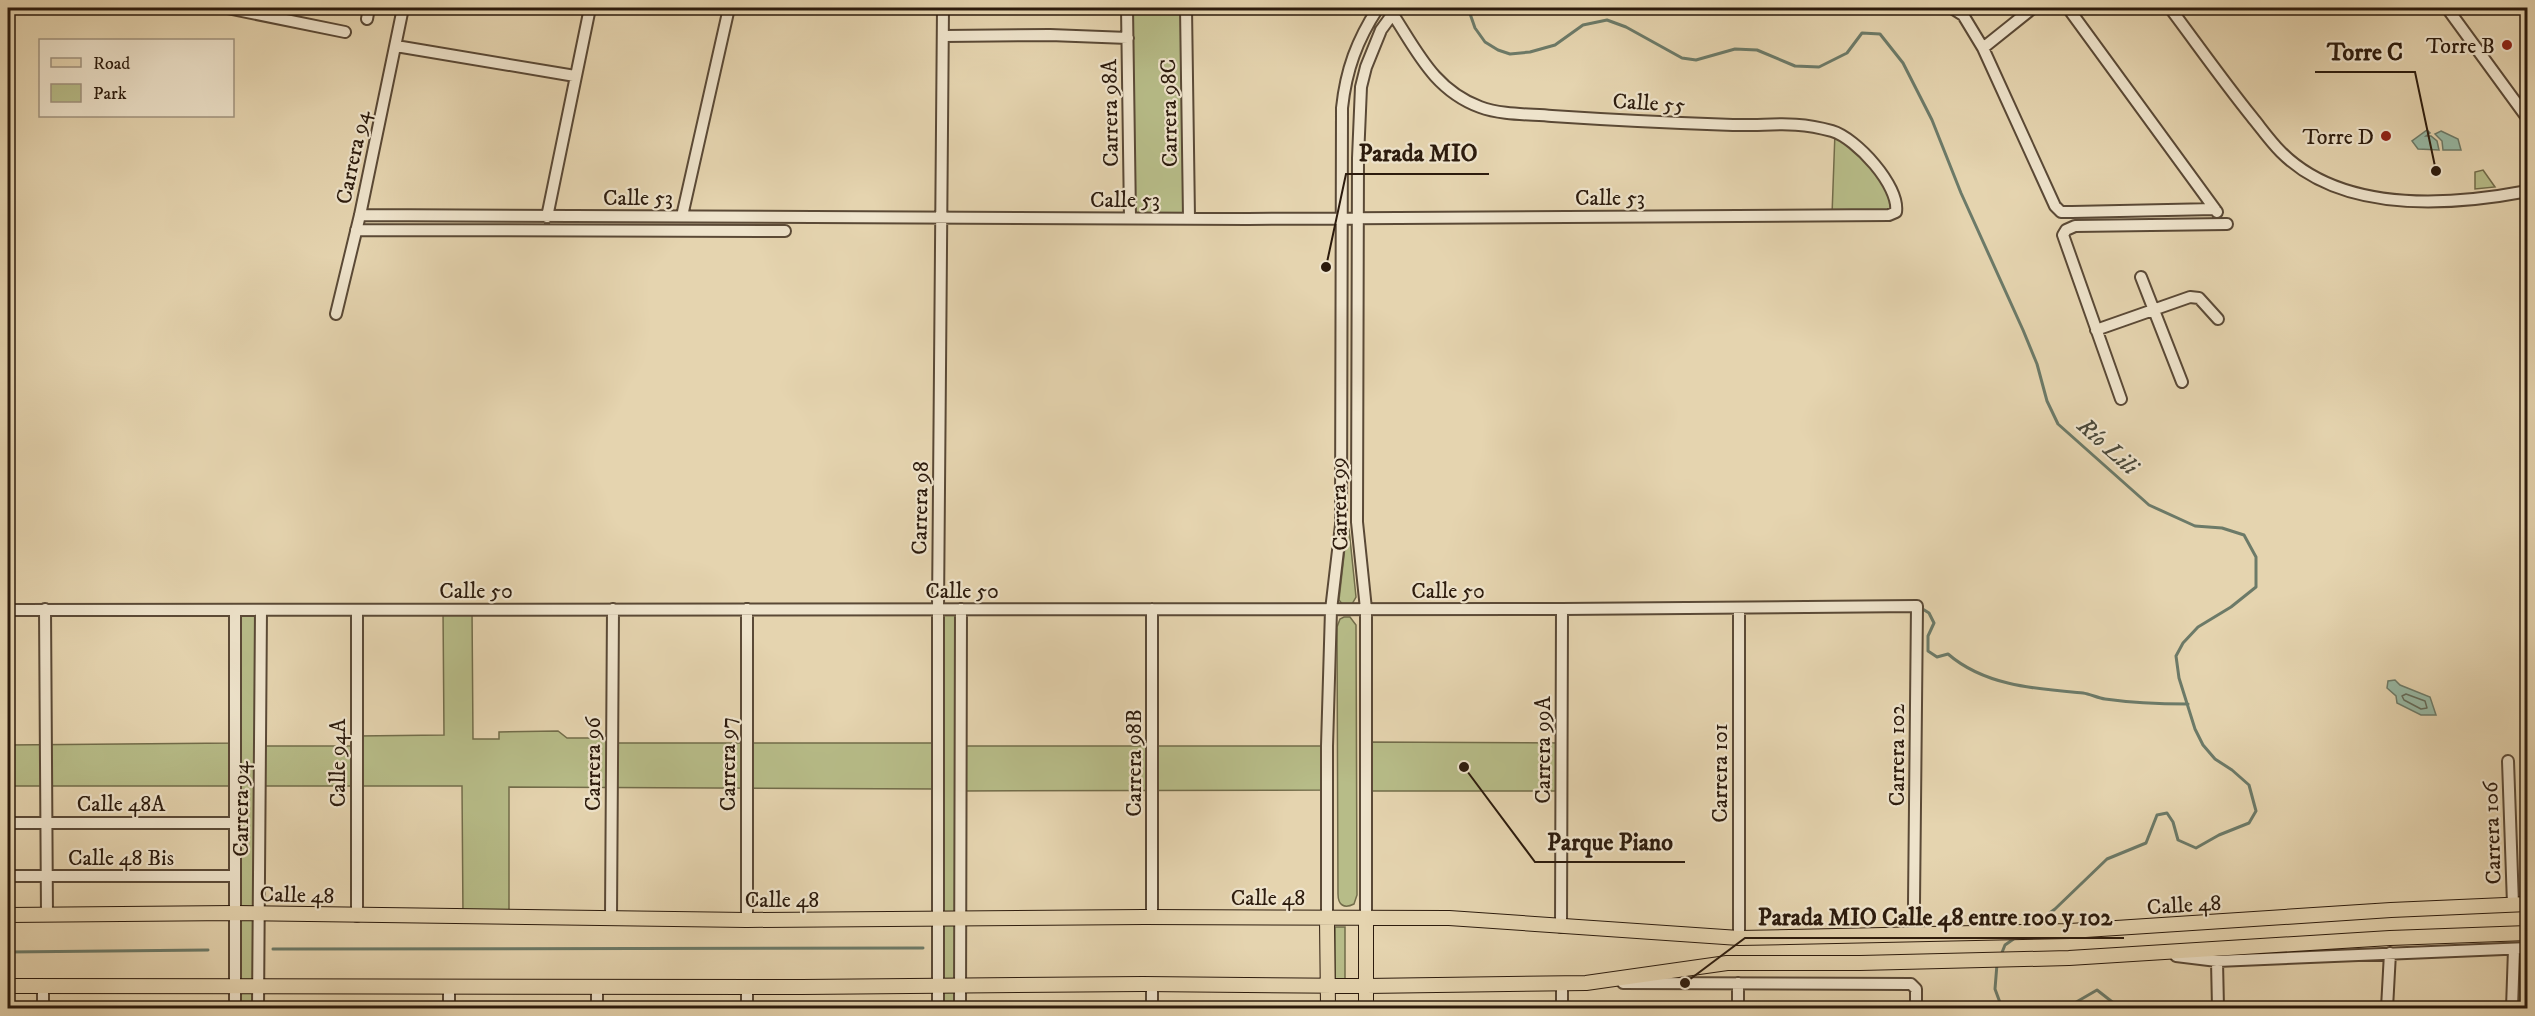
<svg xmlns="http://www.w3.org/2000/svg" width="2535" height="1016" viewBox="0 0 2535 1016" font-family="'IM FELL DW Pica',serif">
  <rect width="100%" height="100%" fill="#e5d4af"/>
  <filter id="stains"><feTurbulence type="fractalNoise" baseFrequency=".00333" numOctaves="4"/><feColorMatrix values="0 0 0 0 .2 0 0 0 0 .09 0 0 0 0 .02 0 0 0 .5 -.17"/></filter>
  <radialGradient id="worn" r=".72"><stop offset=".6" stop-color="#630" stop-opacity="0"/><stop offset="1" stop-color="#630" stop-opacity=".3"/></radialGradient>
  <path fill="#b7bc88" stroke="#726c4a" stroke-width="1.5" d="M1127 8H1186L1189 218H1130Z
    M1835 132 1880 170 1896 212 1832 215Z
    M2483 170 2495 187 2475 189V172Z
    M1347 529H1349L1356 597 1352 604 1343 605 1339 600Z
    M443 609H472L473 739H499V732L558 731 567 738H602L612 743H938V609H961V746H1327V790L961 791 960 1008H938V789L509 787V917H463L462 786H260L258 1008H235V786H8V745L235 743V610H261L260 746H356L357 736 444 735Z
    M1344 617H1350L1356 625 1357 895 1354 904C1344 909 1338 905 1338 894L1337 627 1340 619Z
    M1366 742 1561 743V791H1366Z
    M1335 927H1345V979H1335Z
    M2527 948V1008H2512L2514 949Z"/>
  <path fill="#97b9a5" stroke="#6c7a68" stroke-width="1.5" d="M2427 130 2430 133 2426 136H2431L2437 141 2439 150 2418 149 2412 141Z
    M2441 131 2458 139 2461 150H2443L2442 141 2435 134Z
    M2395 680 2400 685 2430 697 2436 715H2421L2397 703 2396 696 2387 688 2388 681Z"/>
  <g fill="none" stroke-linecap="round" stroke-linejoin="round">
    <path stroke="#626a59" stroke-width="1.5" d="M2406 694 2425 701 2427 708 2421 709 2404 700 2402 696Z"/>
    <path stroke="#6c7a68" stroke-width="3" d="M1468 8 1475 28 1485 42 1498 50 1510 54 1530 52 1555 45 1583 25 1607 20 1626 27 1682 58 1696 60 1735 49 1757 50 1795 66 1819 67 1847 53 1862 33 1880 34 1903 63 1932 120 1961 193 2023 330 2037 364 2047 401 2058 424 2149 505 2195 526 2222 528 2244 535 2256 557V587L2231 607 2198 627 2183 643 2176 656 2179 678 2195 729 2203 745 2215 759 2232 770 2249 785 2256 811 2249 823 2219 835 2196 848 2178 840 2173 822 2167 813 2157 815 2146 843 2107 859 2055 909 2031 927
      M1921 608 1929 613 1934 623 1928 636V651L1937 657 1948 654C1985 686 2036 689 2083 693 2090 694 2098 698 2105 699 2133 703 2160 704 2188 704
      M273 949 923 948
      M8 952 208 950
      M2001 955 2005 945 2015 938
      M1997 964 1995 989 2002 1008
      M2066 1008 2097 990 2120 1008"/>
    <defs>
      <path id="minor" d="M227 8 345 32
        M1127 8 1130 218
        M1186 8 1189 218
        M1952 8 1963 15 1983 48
        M2033 8 1983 48 2055 206 2061 212H2072L2215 209
        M2068 8 2217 212
        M2170 8C2197 44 2223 81 2252 117 2261 128 2270 141 2281 152 2342 213 2449 206 2528 191
        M2447 8 2528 119
        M367 19 369 8
        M944 36 1050 35 1128 38
        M396 46 575 76
        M360 215 1248 219 1889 215 1896 212C1900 186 1856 138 1832 131 1793 120 1771 126 1733 125 1673 123 1612 120 1552 116 1529 114 1501 115 1480 107 1434 90 1417 51 1392 13
        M682 216 729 8
        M547 217 590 8
        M356 230 785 231
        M2141 277 2182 382
        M336 314 360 215 403 8
        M2096 330 2190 297 2199 298 2218 319
        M2121 399 2063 235 2066 230 2075 226 2227 224
        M45 609 47 915
        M1152 609V917
        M8 610 1562 609 1917 606 1914 904
        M235 610V1008
        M2508 761 2513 904
        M8 823H235
        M8 876H235
        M357 916V610
        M611 918 613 609
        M1327 918V746L1331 610 1341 525 1342 108C1346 70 1357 40 1378 8
        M1366 919V609L1357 522 1358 158 1361 87 1366 67 1381 30 1397 8
        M747 920V609
        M1561 927 1562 609
        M1739 938V608
        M2176 956 2217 961 2528 948
        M2217 961 2218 1008
        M1562 983V1008
        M1623 983 1911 984 1916 989V1008
        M1738 983V1008
        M43 986V1008
        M449 987V1008
        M597 987V1008
        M258 1008 261 610
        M747 1008V987
        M938 1008V609L943 8
        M960 1008 961 609
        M1152 1008V984
        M2387 1008 2390 953
        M2512 1008 2514 949"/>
      <path id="major" d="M8 915 235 913 747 920 1144 917 1449 918 1739 938 2070 931 2391 910 2528 904
        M1327 918 1328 1008
        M8 986 802 987 1143 984 1366 986 1586 983 1727 963H1860L2069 958 2390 938 2528 933
        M1366 1008V919"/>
    </defs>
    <use href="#minor" stroke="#5a4936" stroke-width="14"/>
    <use href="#major" stroke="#2c1b0d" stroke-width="16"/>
    <use href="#minor" stroke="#eee3cb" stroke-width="10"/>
    <use href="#major" stroke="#e5d4af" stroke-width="14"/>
  </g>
  <g fill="#8f2418" stroke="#eee3cb" stroke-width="2">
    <circle cx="2507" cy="45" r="6"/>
    <circle cx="2386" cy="136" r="6"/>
  </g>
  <g text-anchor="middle" stroke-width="4.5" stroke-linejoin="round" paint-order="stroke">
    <g font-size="22" fill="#2c1b0d" stroke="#eee3cb" text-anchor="end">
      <text x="2495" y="53">Torre B</text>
      <text x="2374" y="144">Torre D</text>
    </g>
    <g font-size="22" fill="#2c1b0d" stroke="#eee3cb">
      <text transform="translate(1649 102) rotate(3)" y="8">Calle 55</text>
      <text transform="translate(1109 113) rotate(-91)" y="8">Carrera 98A</text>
      <text transform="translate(1168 113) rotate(-91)" y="8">Carrera 98C</text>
      <text transform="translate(352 157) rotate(-78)" y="8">Carrera 94</text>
      <text x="638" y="205">Calle 53</text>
      <text x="1610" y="205">Calle 53</text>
      <text x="1125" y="207">Calle 53</text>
      <text transform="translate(1338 504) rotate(-92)" y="8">Carrera 99</text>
      <text transform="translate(919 508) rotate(-89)" y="8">Carrera 98</text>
      <text x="476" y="598">Calle 50</text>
      <text x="962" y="598">Calle 50</text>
      <text x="1448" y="598">Calle 50</text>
      <text transform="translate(1542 750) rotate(-90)" y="8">Carrera 99A</text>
      <text transform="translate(1896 755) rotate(-90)" y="8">Carrera 102</text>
      <text transform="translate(337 763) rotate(-90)" y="8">Calle 94A</text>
      <text transform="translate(1133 763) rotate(-90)" y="8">Carrera 98B</text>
      <text transform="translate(592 764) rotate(-90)" y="8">Carrera 96</text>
      <text transform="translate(727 764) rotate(-90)" y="8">Carrera 97</text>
      <text transform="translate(1719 773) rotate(-90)" y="8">Carrera 101</text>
      <text x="121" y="811">Calle 48A</text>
      <text transform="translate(240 809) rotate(-90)" y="8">Carrera 94</text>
      <text transform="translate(2491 833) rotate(-92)" y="8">Carrera 106</text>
      <text x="121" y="865">Calle 48 Bis</text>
      <text transform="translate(297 894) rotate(1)" y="8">Calle 48</text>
      <text x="1268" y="905">Calle 48</text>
      <text x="782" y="907">Calle 48</text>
      <text transform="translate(2184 904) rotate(-4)" y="8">Calle 48</text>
    </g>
    <g font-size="24" font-style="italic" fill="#4c4a3b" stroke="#eee3cb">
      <text transform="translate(2108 446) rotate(42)" y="8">Río Lili</text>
    </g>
  </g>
  <path fill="none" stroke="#2c1b0d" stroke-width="2" d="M2436 171L2415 72H2315M1326 267L1346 174H1489M1464 767L1535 862H1685M1685 983L1745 938H2124"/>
  <g fill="#2c1b0d" stroke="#eee3cb" stroke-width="2">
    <circle cx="2436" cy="171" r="6"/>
    <circle cx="1326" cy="267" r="6"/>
    <circle cx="1464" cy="767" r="6"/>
    <circle cx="1685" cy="983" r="6"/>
  </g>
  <g font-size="24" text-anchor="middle" font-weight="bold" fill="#2c1b0d" stroke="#eee3cb" stroke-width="4.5" stroke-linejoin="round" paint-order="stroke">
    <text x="2365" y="60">Torre C</text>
    <text x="1418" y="161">Parada MIO</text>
    <text x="1610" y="850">Parque Piano</text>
    <text x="1935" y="925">Parada MIO Calle 48 entre 100 y 102</text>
  </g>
  <rect width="2535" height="1016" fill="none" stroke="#e5d4af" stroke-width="30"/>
  <rect x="9" y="9" width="2517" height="998" fill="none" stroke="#2c1b0d" stroke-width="3"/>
  <rect x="15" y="15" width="2505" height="986" fill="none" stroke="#2c1b0d" stroke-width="1.5"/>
  <rect x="39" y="39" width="195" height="78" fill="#eee3cb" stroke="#a0937f" stroke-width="1.5"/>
  <rect x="51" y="58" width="30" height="9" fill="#e5d4af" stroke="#a0937f" stroke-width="1.5"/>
  <text x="93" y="69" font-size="18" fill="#2c1b0d">Road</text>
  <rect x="51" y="84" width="30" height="18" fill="#b7bc88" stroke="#a0937f" stroke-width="1.5"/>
  <text x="93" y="99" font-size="18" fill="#2c1b0d">Park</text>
  <rect width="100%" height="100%" filter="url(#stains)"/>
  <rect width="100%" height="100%" fill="url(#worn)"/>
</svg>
